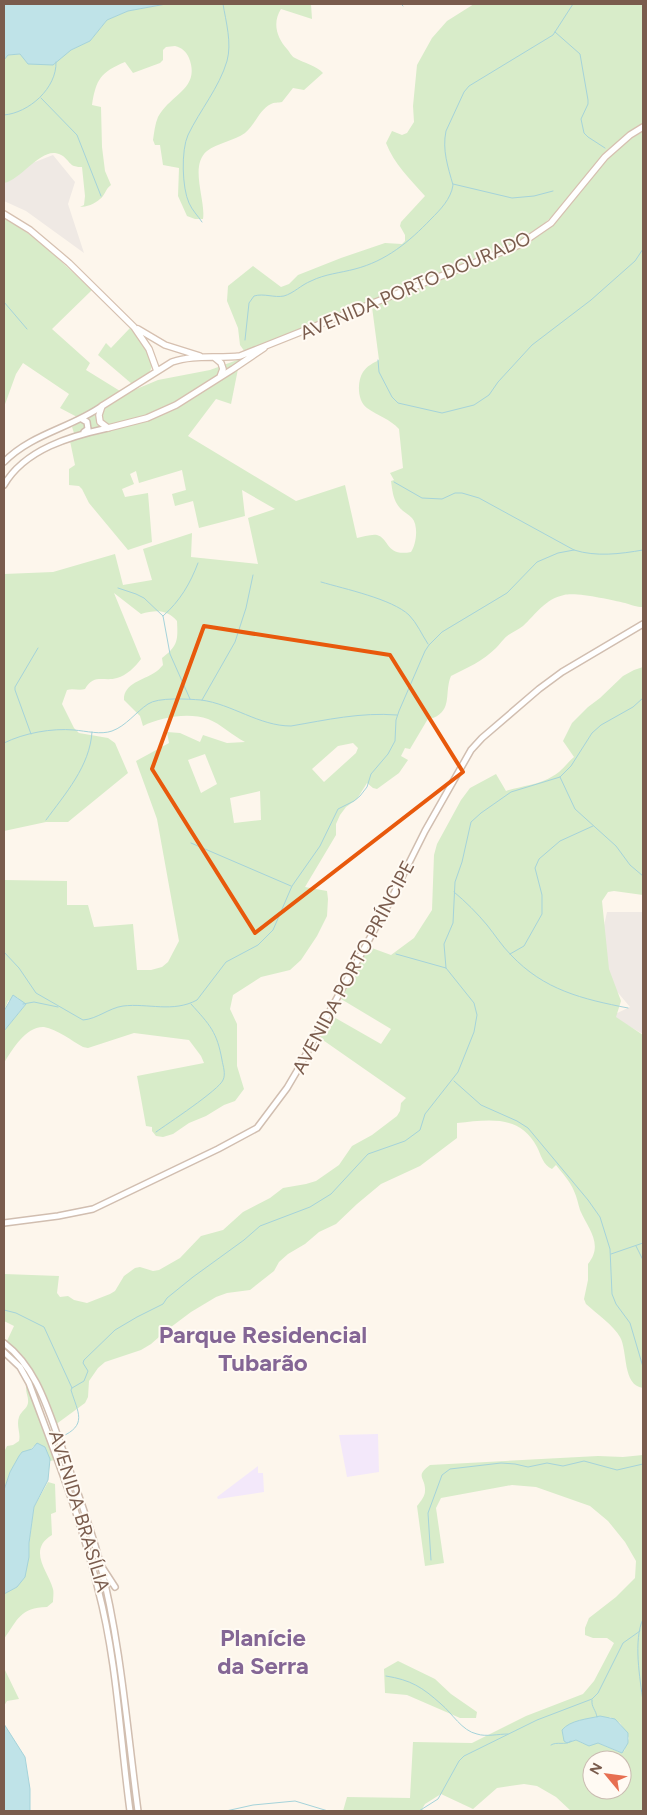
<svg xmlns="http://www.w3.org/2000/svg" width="647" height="1815" viewBox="0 0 647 1815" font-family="Figtree,sans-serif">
  <rect width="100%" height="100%" fill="#fdf6ec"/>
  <path fill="#efe9e4" d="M53 155 75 182 68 204 84 253 26 211 4 201V174Z
    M607 912H643V1034L611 1016 630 1007 609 982 600 944Z"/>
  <path fill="#f3e8fa" d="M378 1434 379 1472 347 1477 339 1435Z
    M258 1466V1473H263L264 1492 218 1499 217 1497Z"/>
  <path fill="#d8ecc9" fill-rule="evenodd" d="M166 4H311L312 19 281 9C272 23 277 38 287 49 290 52 291 56 295 58 304 63 317 66 323 73L304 90 293 88 282 102C278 103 274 102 271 104 259 110 255 125 245 133 234 141 217 143 207 151 189 166 206 200 203 219H195L187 216 178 196 179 168 163 165 160 145H155L153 140C154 133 155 124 158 117 170 94 201 89 189 58 186 51 182 48 175 46L166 47 163 50V60L160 63 133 73 125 62C101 72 96 79 92 105L101 107 102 147 105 171 111 185C105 189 105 196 100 199 95 204 86 207 80 207L84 205 85 196 82 167C80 167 77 167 74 166 67 163 67 155 55 153 39 151 21 179 4 183V60L8 55 71 50 90 41 107 20 128 11Z
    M474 4H643V125C636 130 627 134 621 140 583 178 561 220 511 246L245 352 240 345 238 328 227 301 228 286 253 266 281 287 289 284 298 275 341 258 385 243 402 244 405 241V235L400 226 401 222 425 196C410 179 394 164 386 143L392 131 402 135 407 133 414 122 413 106 417 65 432 38 447 21Z
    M643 131V607C636 607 632 605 625 603 611 600 577 592 564 595 545 599 536 614 523 626 517 631 509 633 504 639 501 642 499 645 496 648 483 661 467 668 451 676 444 692 453 710 433 718L429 717 410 749 405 748 401 756 408 760 399 773 377 789 373 788 367 783 357 799 346 807 340 815 336 824V835L305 887 327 891 328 899 327 916 317 936 301 960 290 970 261 977 233 995 230 1009 237 1024V1066L244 1089 235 1101 224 1105 206 1116 189 1123 173 1134 163 1137 156 1136 152 1131V1127L146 1126 137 1076 204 1063 201 1056 189 1040 134 1033 88 1048 83 1047C72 1041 57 1029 44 1027 26 1026 12 1050 4 1063V1031L26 1004 21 1002 17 997 8 1001 4 1011V880L67 881V905H88L94 927 133 924 137 970H151L162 967 168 962 179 941 157 819 136 761 169 743 167 732 180 733 200 742 203 735 227 743 245 742C233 736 221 724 208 719 189 712 160 717 143 726L140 716 124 700C123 684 143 680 154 673 158 671 160 668 163 665L162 658C178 646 178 640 177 621 167 609 155 610 141 614L114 593 141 659C135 667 127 675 117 678 104 682 94 673 85 689 79 691 73 688 67 690L62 704 74 728 79 733 108 738 115 743 128 773 68 822H46L4 831V574L53 572 115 554 123 585 152 580 143 549 192 533 191 557 258 564 248 518 275 509 242 490 245 516 199 528 193 501 175 506 172 494 186 490 182 470 139 483 136 471 130 474 134 484 122 489 125 497 148 493 152 542 128 550 89 503 82 489 79 486 69 485V469L75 465 70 441 76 439 72 427 127 393 158 380 210 370 240 359 231 404 216 399 188 436 296 501 345 485 357 538C363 537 371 534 377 535 389 538 386 557 411 552 416 545 419 526 412 518 407 513 401 511 397 504 393 498 392 488 391 481L394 480 390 473 403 468 399 429C390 419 378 416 367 408 357 401 357 381 363 372 367 366 373 363 379 360L372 307 513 250 540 235 558 219 610 156 625 143ZM353 743 358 748 356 753 324 782 312 769 338 746ZM205 754 217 784 201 793 188 760ZM260 791 261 820 234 823 230 798Z
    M4 217 39 241 92 290 52 329 90 363 86 370 120 391 79 418 60 408 69 394 23 363 16 374 4 407Z
    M130 328C138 333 152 356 152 365 151 375 140 381 132 384L98 355 106 343 111 348Z
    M643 667V895L614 891 608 892 602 901 609 969 621 1001 616 1017 643 1035V1388C622 1385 628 1351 620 1337 614 1326 596 1313 586 1304L584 1299 588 1280V1264C604 1244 588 1229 580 1210 578 1204 577 1197 574 1191 570 1181 562 1173 556 1165L552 1169C543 1165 541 1155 537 1147 520 1114 488 1120 457 1123V1138L420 1166 381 1184 357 1204 336 1224 319 1232 305 1244 288 1254 279 1262 274 1271 250 1290 227 1293 216 1297 191 1312 167 1330 151 1344 141 1350 105 1362 98 1368 89 1381 88 1397 85 1403 55 1425 37 1377 23 1356 6 1343 14 1326 4 1321V1274L59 1276 57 1293 60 1297 68 1296 74 1300 87 1303 110 1294 115 1291 124 1276 135 1268 140 1267 153 1271 159 1270 180 1258 201 1236 223 1230 243 1212 270 1198 283 1188 306 1184 316 1181 339 1165 352 1146 372 1135 397 1116 400 1111 401 1103 406 1098 320 1038 332 1016 381 1044 391 1029 341 999 369 947 391 955 414 938 432 910 434 855 437 844 461 800 470 788 496 774 506 791C521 786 539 785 553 776 561 772 567 763 574 757L563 741 572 723 588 707 600 698 623 676 634 670Z
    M27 1383 55 1460 50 1461 45 1447 34 1446 29 1451 22 1452 10 1472 4 1490V1452L7 1446 13 1445 19 1441C21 1433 16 1426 19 1417 21 1411 27 1409 28 1403 29 1396 24 1391 27 1383Z
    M643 1455V1811H571L556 1797 537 1786 524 1784 497 1788 473 1809 441 1794 425 1804 422 1809 425 1811H343L347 1797 410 1798 413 1742 472 1743 526 1716 583 1694 594 1681 614 1643 607 1638H593L585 1635V1628L589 1618 616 1597 635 1578 636 1561 625 1542 608 1521 590 1506 536 1487 512 1485 441 1498 436 1508 444 1563 425 1566 417 1506C421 1501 425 1496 425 1491 426 1477 414 1477 430 1465L598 1456 623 1457ZM610 1717 620 1723 629 1738 624 1751 619 1752 598 1743 584 1744 576 1740 570 1742ZM592 1760H622V1790H592Z
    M48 1482 55 1484 56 1512 51 1514 52 1535C27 1550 48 1571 53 1589 54 1593 53 1598 53 1602L47 1607C20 1608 18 1619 4 1639V1594L17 1587 29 1557V1543L34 1507Z
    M398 1661 435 1679 451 1694 477 1712 476 1718H460L407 1695 385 1693 384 1669Z
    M4 1668 19 1699 7 1701 4 1706Z"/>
  <path fill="#bfe3e8" stroke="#a5d3da" d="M4 4H166L128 11 107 20 90 41 71 50 53 65 28 64 20 54 8 55 4 60Z
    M13 995 26 1004 4 1031V1011Z
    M37 1443 45 1447 50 1459 48 1480 34 1507 29 1543V1557L25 1577 17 1587 4 1594V1490L10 1472 19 1456 22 1452 32 1449Z
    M600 1716 615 1719 628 1733V1743L622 1753 598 1743 589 1746 576 1740 567 1743 564 1741 562 1730C570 1720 588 1719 600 1716Z
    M4 1724 25 1757 30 1789V1811H4Z"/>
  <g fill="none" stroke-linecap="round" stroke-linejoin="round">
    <path stroke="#a5d3da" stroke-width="1" d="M401 4 403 6
      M555 32 580 54 588 100V104L581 119 584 133 588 137 605 148
      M41 98 77 135 101 196
      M4 115C29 113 57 88 56 62
      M453 184 512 198 534 196 553 191
      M202 222C198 216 192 210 189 203 182 188 181 150 188 135 200 110 219 88 227 61 232 43 226 22 223 4
      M4 302 27 329
      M245 340 249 303 254 296C264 293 274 298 284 296 294 293 301 285 311 281 325 274 340 273 355 269 386 261 409 242 431 219 440 210 451 199 453 185 448 167 442 150 446 131L464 92 469 86 553 35 573 4
      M378 360 379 372 392 397 398 403 442 413 474 405 489 395 498 382 532 345 591 300 635 261 643 249
      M394 482 422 498 442 499 455 493H462L479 498 574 550C596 557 620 554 643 550
      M321 582C345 589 392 599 409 615 417 623 422 635 428 644
      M118 588 136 594 144 598 163 616 170 654 190 699
      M163 616C180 601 190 584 198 563
      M202 700 235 642 246 608 253 575
      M31 734 15 690V687L38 648
      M4 743C24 733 52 728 74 730 86 731 101 735 112 731 126 726 136 712 148 704 158 697 188 699 201 700 232 704 259 726 291 726 326 720 361 712 397 715
      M560 777 575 809 616 846 630 865 643 876
      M46 820C65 794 90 766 92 732
      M191 843 291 886
      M454 892C466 902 477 913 487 925 495 935 502 946 511 955 544 990 582 999 628 1008
      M4 952 19 968 36 993 83 1020C97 1019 109 1008 123 1006 148 1003 173 1013 197 1000L226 962 258 945 273 930 292 886 320 846 338 809 354 801 360 796 367 787 371 774 388 754 395 741 396 720 399 711 425 651 429 645 442 632 507 593 537 562 558 553 574 550
      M510 954 524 946 542 914V895L535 868 539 859 560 841 593 826
      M446 968 444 944 453 923 455 882 462 862 471 822 481 813 511 792 560 777 571 766 592 733 601 725 633 707 643 698
      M23 1004 34 1002 58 1007
      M454 1081 481 1105 517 1121 528 1128 588 1200 600 1217 610 1249 612 1294 616 1304 630 1323 643 1367
      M156 1132C167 1124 219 1090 223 1080 226 1074 223 1066 222 1060 217 1032 210 1025 191 1004
      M636 1246 643 1260
      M611 1254 643 1243
      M4 1310 16 1313 44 1327 72 1388 71 1390C78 1413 88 1425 61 1437
      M72 1388 84 1381 88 1371 83 1363 84 1360 115 1330 137 1317 163 1304 167 1298 193 1277 244 1240 260 1226 310 1207 331 1194 368 1154 405 1141 420 1130 425 1114 458 1072 474 1032 477 1015 474 1003 446 968 396 954
      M431 1560 428 1513 442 1475 450 1469 501 1463 515 1464 528 1467 547 1463 563 1466 584 1461 617 1470 643 1464
      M643 1619C633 1640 640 1679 643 1701
      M386 1676C411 1680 422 1687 441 1704 452 1713 462 1731 477 1734 486 1737 498 1734 508 1734
      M592 1700C591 1707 596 1710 597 1717
      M551 1745C557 1741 565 1746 571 1741
      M226 1811 253 1805 295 1801 328 1811
      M419 1811 438 1799 459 1761 464 1756 537 1720 592 1699 598 1693 623 1643 640 1631"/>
    <defs>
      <path id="tertiary" d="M82 419 87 422 88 429 84 432
        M4 462C31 434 71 428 102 406
        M4 485C25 449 71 436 108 428
        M4 1223 58 1216 93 1209 218 1149 257 1128 287 1088 297 1071 388 905 425 831 471 750 482 738 539 689 562 672 643 624
        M4 1343C37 1368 48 1410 62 1448 75 1486 90 1524 100 1563 121 1644 127 1729 138 1811
        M4 1352 20 1367 29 1383C54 1451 81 1518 98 1589 117 1661 120 1737 130 1811
        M102 1567 115 1587"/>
      <path id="secondary" d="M4 214 30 230 69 263 134 327 149 349 157 371
        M138 329 165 345 200 356
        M264 348 233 369 176 405 147 418 108 428 100 422 99 415 102 406 172 362C194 354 218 359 240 356L519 245 551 223 605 157 630 135 643 127
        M215 358 221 363 223 369 220 377"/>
    </defs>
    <use href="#tertiary" stroke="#d1beb0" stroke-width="8"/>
    <use href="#secondary" stroke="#d6c0b0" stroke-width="8"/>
    <use href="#tertiary" stroke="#fff" stroke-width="5"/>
    <use href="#secondary" stroke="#fff" stroke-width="5.5"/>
  </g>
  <path fill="none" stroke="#e8590c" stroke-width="4" stroke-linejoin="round" d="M204 626 390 655 463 772 255 933 152 769Z"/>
  <g text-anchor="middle" stroke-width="4" stroke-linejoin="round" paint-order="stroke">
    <g font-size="19" fill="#7a5c4d" stroke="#fffaf3">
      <text transform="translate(415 285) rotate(-23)" y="7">AVENIDA PORTO DOURADO</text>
      <text transform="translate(353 967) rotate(-62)" y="7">AVENIDA PORTO PRÍNCIPE</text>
      <text transform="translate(80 1511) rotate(73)" y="7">AVENIDA BRASÍLIA</text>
    </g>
    <g font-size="24" font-weight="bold" fill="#846695" stroke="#fffaf3">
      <text x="263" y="1343">Parque Residencial<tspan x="263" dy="28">Tubarão</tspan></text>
      <text x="263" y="1646">Planície<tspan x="263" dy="28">da Serra</tspan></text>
    </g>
  </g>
  <rect width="647" height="1815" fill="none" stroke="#7a5c4d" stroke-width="10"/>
  <g transform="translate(607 1775) rotate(299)"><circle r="24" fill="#fffaf3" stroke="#cabbb1"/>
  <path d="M0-4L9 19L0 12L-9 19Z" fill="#e76f51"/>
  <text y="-8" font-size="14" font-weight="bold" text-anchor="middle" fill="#7a5c4d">N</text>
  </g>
</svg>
